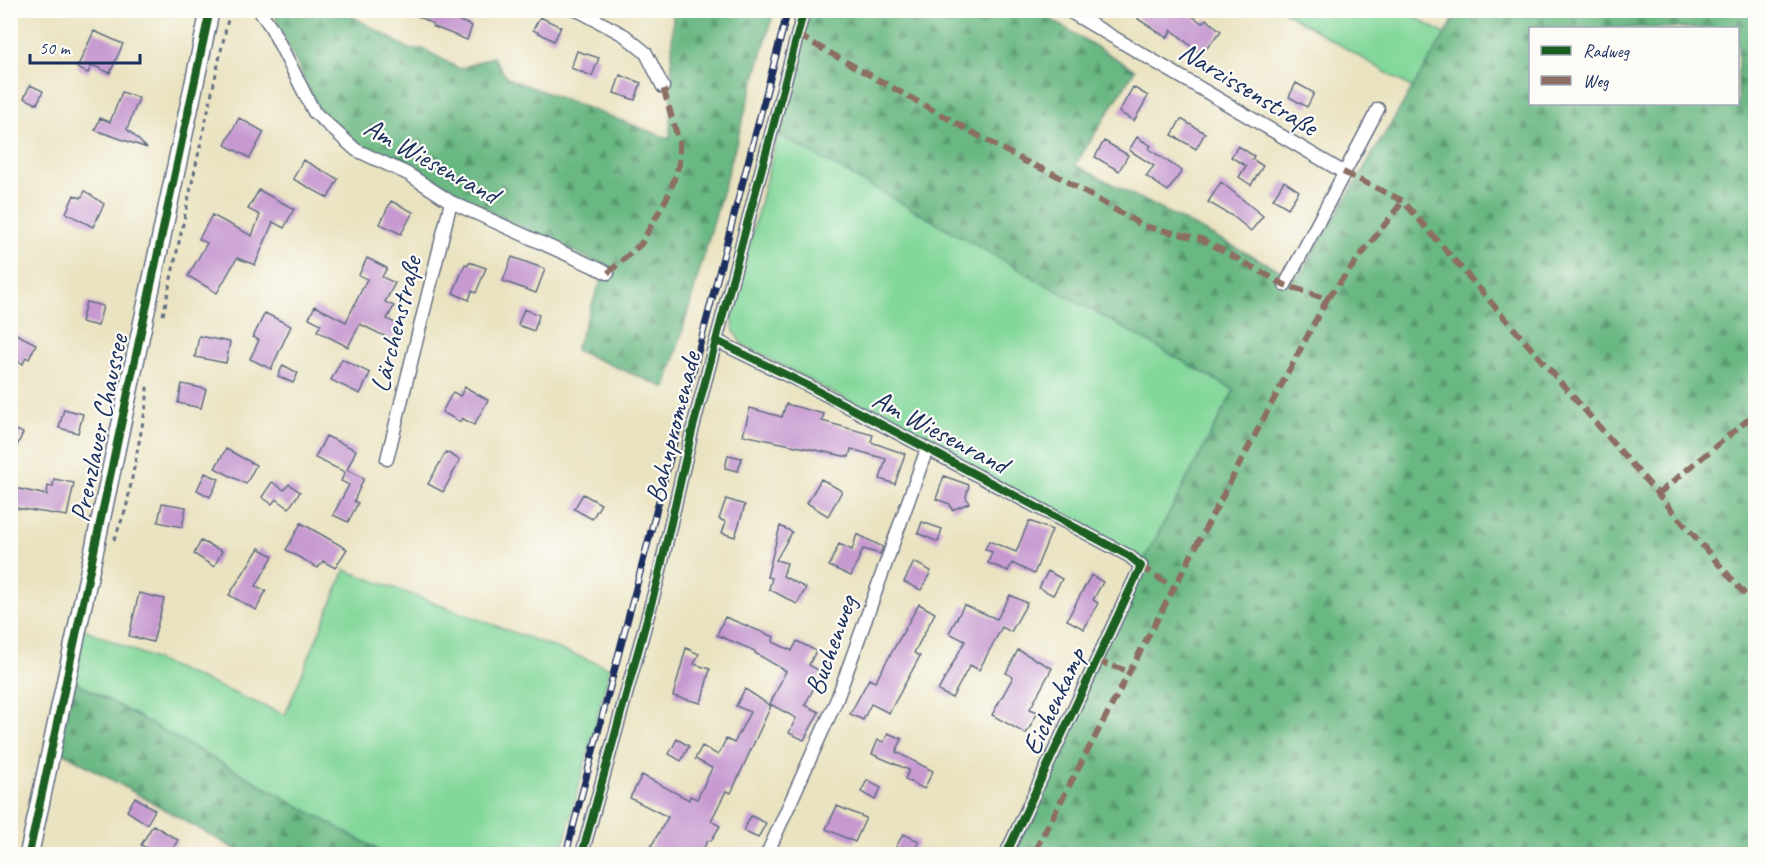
<svg xmlns="http://www.w3.org/2000/svg" width="1766" height="865" viewBox="0 0 1766 865" font-family="Caveat,sans-serif">
  <defs>
    <pattern id="forest-firs" width="22" height="20" patternUnits="userSpaceOnUse" patternTransform="scale(1.5)"><rect width="22" height="20" fill="#69b882"/><path d="M5 1l3.5 6h-7zM16 11l3.5 6h-7z" fill="#56966e"/></pattern>
  </defs>
  <rect width="100%" height="100%" fill="#fdfcf7"/>
  <filter id="ink" filterUnits="userSpaceOnUse"><feTurbulence type="fractalNoise" baseFrequency=".0167" numOctaves="2"/><feDisplacementMap in="SourceGraphic" scale="12" xChannelSelector="R" yChannelSelector="G"/><feConvolveMatrix kernelMatrix="1 2 1 2 8 2 1 2 1" color-interpolation-filters="sRGB"/></filter>
  <filter id="wash" filterUnits="userSpaceOnUse"><feTurbulence type="fractalNoise" baseFrequency=".008" numOctaves="4" result="noise"/><feDisplacementMap in="SourceGraphic" scale="24" xChannelSelector="R" yChannelSelector="G"/><feGaussianBlur stdDeviation="1.35" result="paint"/><feColorMatrix in="noise" values="0 0 0 0 0 0 0 0 0 0 0 0 0 0 0 0 0 1.4 0 .05"/><feComposite in="paint" operator="in"/></filter>
  <g filter="url(#wash)">
    <rect width="100%" height="100%" fill="#eae3c1"/>
    <path fill="#82d79a" stroke="#4e837c" stroke-width="1.5" d="M1283 11H1404L1445 34 1414 89Z
      M778 134 1235 390 1144 560 742 344 734 332 732 311Z
      M345 570 610 668 561 854H385L74 681 84 629 285 715Z"/>
    <path fill="url(#forest-firs)" stroke="#427470" stroke-width="1.5" fill-rule="evenodd" d="M274 11H343L409 49H424L459 69 493 57 507 78 670 139 673 11H774L666 388 575 350 606 267 454 195 411 168 359 145 318 108 277 22Z
      M810 11H1037L1135 70 1075 165 1297 279 1459 11H1755V854H1006L1141 566 1234 390 778 134ZM1530 28H1738V104H1530Z
      M74 681 385 854H244L59 750Z"/>
    <g id="blocks">
      <path fill="#c699d0" d="M406 10H432L472 26 467 40 432 26 433 24Z
        M1144 10H1184L1202 23 1206 19 1221 31 1201 55 1172 30 1167 38 1138 19Z
        M540 17 561 27 554 41 533 30Z
        M94 31 123 44 110 73 92 65 88 73 77 68Z
        M577 51 599 58 592 76 571 68Z
        M620 75 641 83 635 100 614 93Z
        M1296 83 1314 93 1307 107 1289 97Z
        M30 85 43 91 37 104 24 98Z
        M1133 87 1148 96 1134 121 1119 112Z
        M122 92 139 98 127 129 147 148 95 130 100 118 110 122Z
        M239 118 264 132 250 158 225 145Z
        M1181 119 1205 133 1196 149 1172 135Z
        M1137 137 1151 146 1149 149 1182 171 1168 191 1146 176 1154 166 1129 150Z
        M1104 141 1128 155 1119 171 1095 157Z
        M1238 146 1254 156 1252 159 1263 166 1251 185 1239 177 1246 166 1231 157Z
        M303 160 338 179 328 198 293 179Z
        M1284 181 1299 191 1288 208 1273 199Z
        M1221 182 1263 216 1251 231 1234 217 1208 202Z
        M259 190 294 209 284 228 273 222 255 265 237 258 217 293 188 276 207 243 199 239 212 215 252 236 260 215 248 209Z
        M85 191 104 204 93 227 66 213 74 195 81 198Z
        M391 201 413 212 401 234 380 224Z
        M512 257 545 269 536 293 503 281Z
        M367 258 387 268 382 277 395 283 385 302 394 306 387 319 399 325 392 340 360 324 348 347 317 331 321 324 309 318 315 306 346 322 367 279 359 275Z
        M469 262 486 268 476 293 472 291 469 300 453 293 465 264 468 265Z
        M86 302 103 306 98 326 81 322Z
        M524 309 539 315 534 331 518 325Z
        M265 313 291 326 271 369 250 359 259 340 253 337Z
        M10 331 36 344 29 359 26 357 23 364 10 358Z
        M199 336 230 342 226 363 195 357Z
        M342 359 370 373 360 394 331 380Z
        M283 365 298 373 293 383 278 376Z
        M182 384 206 389 201 408 178 403Z
        M465 387 488 400 474 425 462 418 460 422 442 412 453 392 460 396Z
        M786 404 824 414 822 421 873 435 871 442 905 454 895 484 880 479 886 459 851 449 849 457 743 435 750 408 782 417Z
        M64 409 83 414 78 433 59 428Z
        M10 427 23 433 10 461Z
        M326 436 356 450 347 470 364 478 354 501 358 503 348 522 333 515 349 485 341 481 345 472 315 458Z
        M226 449 256 465 246 484 215 468Z
        M446 452 460 460 443 492 428 484Z
        M728 455 742 458 738 471 725 468Z
        M205 473 219 479 210 497 197 490Z
        M944 476 969 485 966 497 969 503 952 510 950 504 936 499Z
        M54 479 74 483 67 516 10 507V487L47 495 48 486 53 487Z
        M821 479 842 491 828 516 807 503Z
        M272 482 284 490 289 484 300 492 289 508 276 499 272 504 262 497Z
        M583 494 601 504 592 519 574 509Z
        M726 499 745 505 735 537 722 533 726 522 719 519Z
        M162 503 186 507 182 527 158 522Z
        M1029 521 1052 530 1034 574 1012 563 1008 571 988 563 992 552 985 549 989 541 1016 552Z
        M922 522 942 529 938 542 918 533Z
        M301 523 347 549 335 568 323 561 318 568 286 550Z
        M780 526 792 532 776 560 787 563 783 576 806 588 797 604 769 589 772 578 767 577Z
        M857 534 883 547 880 554 863 549 851 576 829 566 839 544 852 550Z
        M201 541 222 551 214 567 194 554Z
        M259 548 273 556 256 586 266 591 256 610 229 595Z
        M914 562 931 571 921 590 904 582Z
        M1048 571 1062 579 1053 595 1039 588Z
        M1091 575 1103 582 1093 600 1098 603 1084 629 1067 620Z
        M139 593 164 599 153 642 129 636Z
        M1010 595 1027 603 1011 632 1002 627 979 670 970 665 952 698 938 691 965 641 949 633 964 605 997 619Z
        M919 604 935 613 914 653 920 656 889 713 871 704 863 720 850 714 869 679 875 682Z
        M725 617 774 637 773 642 792 651 797 641 816 651 809 665 822 672 805 705 819 712 804 740 789 733 796 718 770 704 786 671 755 653V651L717 635Z
        M686 648 699 654 694 664 710 669 701 703 673 696Z
        M1018 650 1052 668 1030 709 1038 712 1026 734 992 715 1013 677 1006 673Z
        M745 689 771 706 731 793 726 791 711 821 720 826 711 841 708 840 700 855H646L668 817 630 798 642 775 689 800 690 796 697 799 712 768 695 759 702 746 718 755 726 739 734 743 750 712 736 706Z
        M888 733 902 739 896 752 933 771 924 789 905 779 909 770 872 754 878 740 884 742Z
        M677 739 689 746 681 761 669 754Z
        M867 780 881 788 875 800 861 792Z
        M135 797 155 810 147 824 127 811Z
        M837 806 866 818 855 842 826 829Z
        M751 816 766 823 758 838 743 831Z
        M153 825 178 840 169 855H142L146 848 141 845Z
        M903 834 919 841 912 855H892Z"/>
    </g>
  </g>
  <g filter="url(#ink)">
    <use href="#blocks" fill-opacity="0" stroke="#636e81" stroke-width="1.5"/>
    <g fill="none" stroke-linecap="round" stroke-linejoin="round">
      <defs>
        <path id="minor" d="M259 10 271 27 314 112 356 150 408 174 451 202 608 273
          M577 10 624 35 646 53 663 87
          M1067 10 1343 172
          M1285 285 1378 109
          M717 341 809 386 1129 556 1141 566 1006 854
          M387 459 451 202
          M582 854 658 579 692 431 804 10
          M767 854 837 699 927 449"/>
        <path id="secondary" d="M29 854 210 10"/>
      </defs>
      <use href="#minor" stroke="#636e81" stroke-width="15"/>
      <use href="#secondary" stroke="#636e81" stroke-width="21"/>
      <path stroke="#636e81" stroke-width="3" stroke-dasharray="4.5 4.5" stroke-linecap="butt" d="M163 315 230 10
        M114 540 126 509 147 401V386"/>
      <use href="#minor" stroke="#fff" stroke-width="12"/>
      <use href="#secondary" stroke="#fff" stroke-width="18"/>
      <defs>
        <path id="rail" d="M566 854 788 10"/>
      </defs>
      <use href="#rail" stroke="#1b2f5e" stroke-width="7"/>
      <use href="#rail" stroke="#fdfcf7" stroke-width="4.5" stroke-dasharray="14" stroke-linecap="butt"/>
      <path stroke="#8d6e63" stroke-width="6" stroke-dasharray="12 6" stroke-linecap="butt" d="M798 35 1024 161 1054 174 1143 226 1201 239 1285 285 1327 299 1033 854
        M1343 172 1403 201 1756 607
        M608 273 641 244 670 192 679 164V142L663 87
        M1327 299 1403 201
        M1658 494 1756 413
        M1141 566 1174 588
        M1096 661 1131 672"/>
      <defs>
        <path id="cycleway" d="M717 341 809 386 1129 556 1141 566 1006 854
          M29 854 210 10
          M582 854 658 579 692 431 804 10"/>
      </defs>
      <use href="#cycleway" stroke="#fdfcf7" stroke-width="11"/>
      <use href="#cycleway" stroke="#1b5e20" stroke-width="8"/>
    </g>
  </g>
  <g text-anchor="middle" stroke-width="4.5" stroke-linejoin="round" paint-order="stroke">
    <g font-size="28" fill="#1b2f5e" stroke="#fdfcf7">
      <text transform="translate(1249 88) rotate(31)" y="10">Narzissenstraße</text>
      <text transform="translate(432 160) rotate(29)" y="10">Am Wiesenrand</text>
      <text transform="translate(395 324) rotate(-76)" y="10">Lärchenstraße</text>
      <text transform="translate(672 427) rotate(-76)" y="10">Bahnpromenade</text>
      <text transform="translate(98 428) rotate(-78)" y="10">Prenzlauer Chaussee</text>
      <text transform="translate(941 431) rotate(28)" y="10">Am Wiesenrand</text>
      <text transform="translate(830 645) rotate(-70)" y="10">Buchenweg</text>
      <text transform="translate(1053 701) rotate(-65)" y="10">Eichenkamp</text>
    </g>
  </g>
  <rect width="1766" height="865" fill="none" stroke="#fdfcf7" stroke-width="36"/>
  <rect x="1529" y="27" width="210" height="78" fill="#fdfcf7" stroke="#a3aaba" stroke-width="1.5"/>
  <rect x="1541" y="46" width="30" height="9" fill="#1b5e20" stroke="#a3aaba" stroke-width="1.5"/>
  <text x="1583" y="57" font-size="18" fill="#1b2f5e">Radweg</text>
  <rect x="1541" y="76" width="30" height="9" fill="#8d6e63" stroke="#a3aaba" stroke-width="1.5"/>
  <text x="1583" y="87" font-size="18" fill="#1b2f5e">Weg</text>
  <path d="M30 54v9h110v-9" fill="none" stroke="#1b2f5e" stroke-width="3"/>
  <text x="39" y="54" font-size="18" fill="#1b2f5e" stroke="#fdfcf7" stroke-width="4.5" paint-order="stroke">50 m</text>
</svg>
